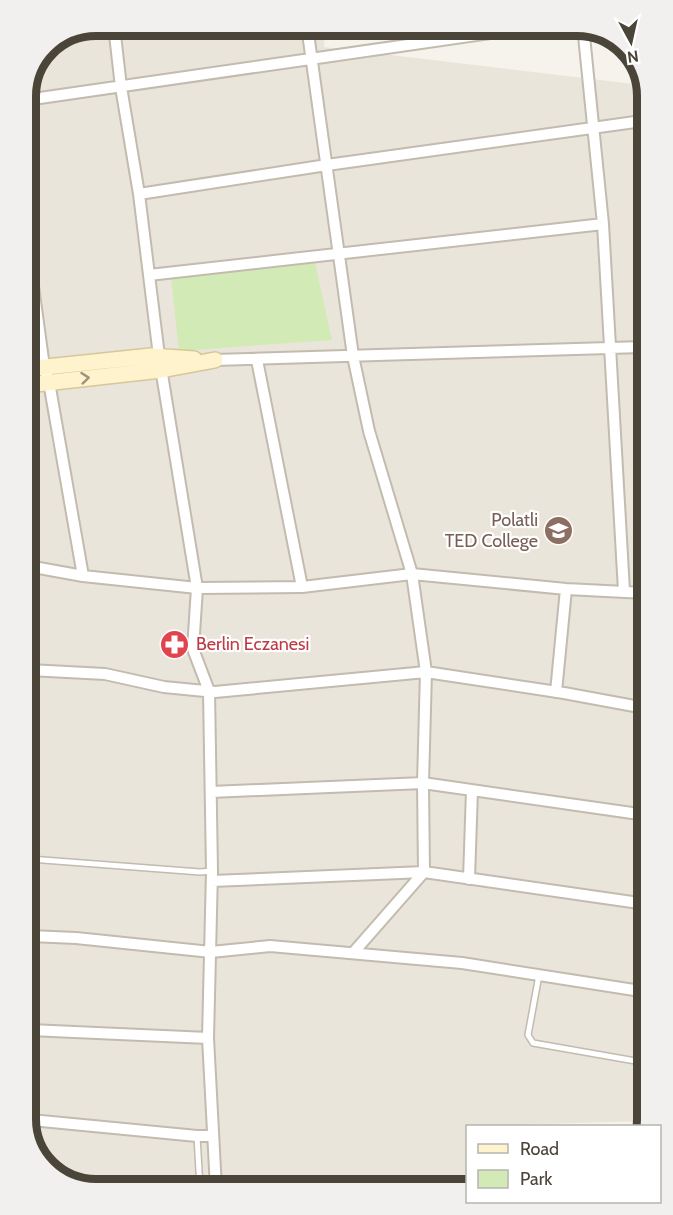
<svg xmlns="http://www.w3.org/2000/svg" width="673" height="1215" viewBox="0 0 673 1215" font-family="Cabin,sans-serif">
  <rect width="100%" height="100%" fill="#f6f3ec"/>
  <path fill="#eae5da" d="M96 26H325L324 47 642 85 647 1121 468 1126 467 1173 461 1185 91 1189 53 1175 31 1146 26 92 46 46Z"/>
  <path fill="#d2eab5" d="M314 258 332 340 179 351 171 277Z"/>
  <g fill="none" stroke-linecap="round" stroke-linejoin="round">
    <defs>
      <path id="lane" d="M30 859 200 872 212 871
        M539 975 528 1035 533 1043 647 1063
        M197 1136 200 1188"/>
      <path id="street" d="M114 26 121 87 139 194 159 356 197 588 193 649 209 691 212 871 208 1038 216 1188
        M307 26 353 356 369 431 412 574 426 672 423 783 424 872 353 953
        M583 26 603 224 624 591
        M26 100 539 26
        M139 194 327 165 635 122
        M26 235 44 367 49 382 83 576
        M149 275 603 224
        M215 360 643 347
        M257 360 302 587
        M28 566 83 576 197 588 302 587 412 574 566 589 645 593
        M29 670 105 674 164 687 215 692 426 672 564 693 645 708
        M556 692 566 589
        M211 792 423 783 646 815
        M469 879 472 790
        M212 881 424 872 646 904
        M30 936 76 938 211 952 270 946 462 963 647 992
        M30 1030 208 1038
        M31 1120 197 1136H212"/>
      <path id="secondary" d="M27 369 151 356 194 359
        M27 385 161 370 215 360"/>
    </defs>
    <use href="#lane" stroke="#c2bbae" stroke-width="8"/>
    <use href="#street" stroke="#c2bbae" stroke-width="14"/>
    <use href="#secondary" stroke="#d6c79b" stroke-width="18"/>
    <use href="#lane" stroke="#fff" stroke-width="5"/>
    <use href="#street" stroke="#fff" stroke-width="10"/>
    <use href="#secondary" stroke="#fff3cd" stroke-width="15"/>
  </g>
  <defs><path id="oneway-chevron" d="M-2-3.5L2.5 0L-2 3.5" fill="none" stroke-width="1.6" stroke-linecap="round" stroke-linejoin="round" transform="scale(1.5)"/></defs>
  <use stroke="#9c937c" href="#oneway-chevron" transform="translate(85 378) rotate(-6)"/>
  <defs>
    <symbol id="school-disc" viewBox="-11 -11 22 22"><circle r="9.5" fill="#8d6e63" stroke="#fff"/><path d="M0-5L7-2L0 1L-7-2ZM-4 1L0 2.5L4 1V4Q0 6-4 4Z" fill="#fff"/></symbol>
    <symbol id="pharmacy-disc" viewBox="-11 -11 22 22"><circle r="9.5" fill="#e0444e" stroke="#fff"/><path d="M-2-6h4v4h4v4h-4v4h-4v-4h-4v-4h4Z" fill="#fff"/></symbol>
  </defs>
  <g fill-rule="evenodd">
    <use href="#school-disc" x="542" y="514" width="33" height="33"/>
    <use href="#pharmacy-disc" x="158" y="628" width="33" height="33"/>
  </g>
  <g text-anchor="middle" stroke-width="4.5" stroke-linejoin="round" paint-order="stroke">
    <g font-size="18" fill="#785e54" stroke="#fff" text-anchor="end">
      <text x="538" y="526">Polatli<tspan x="538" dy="21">TED College</tspan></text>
    </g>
    <g font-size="18" fill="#be3a42" stroke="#fff" text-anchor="start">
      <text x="196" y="650">Berlin Eczanesi</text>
    </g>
  </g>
  <path d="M0 0H673V1215H0ZM96 36H577A60 60 0 0 1 637 96V1119A60 60 0 0 1 577 1179H96A60 60 0 0 1 36 1119V96A60 60 0 0 1 96 36Z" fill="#f1f0ef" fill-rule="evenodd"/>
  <path fill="none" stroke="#4b4439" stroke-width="8" d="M96 36H577A60 60 0 0 1 637 96V1119A60 60 0 0 1 577 1179H96A60 60 0 0 1 36 1119V96A60 60 0 0 1 96 36Z"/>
  <rect x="466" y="1125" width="195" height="78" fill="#ffffff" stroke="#b7b4b0" stroke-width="1.5"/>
  <rect x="478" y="1144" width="30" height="9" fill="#fff3cd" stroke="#b7b4b0" stroke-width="1.5"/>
  <text x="520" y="1155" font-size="18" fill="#4b4439">Road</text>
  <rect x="478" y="1170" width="30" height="18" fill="#d2eab5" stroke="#b7b4b0" stroke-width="1.5"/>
  <text x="520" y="1185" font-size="18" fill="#4b4439">Park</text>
  <g transform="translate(631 42) rotate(172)" stroke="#ffffff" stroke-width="4.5" paint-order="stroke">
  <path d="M0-4.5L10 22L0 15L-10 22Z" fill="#4b4439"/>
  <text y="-9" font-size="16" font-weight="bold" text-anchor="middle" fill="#4b4439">N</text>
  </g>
</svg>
